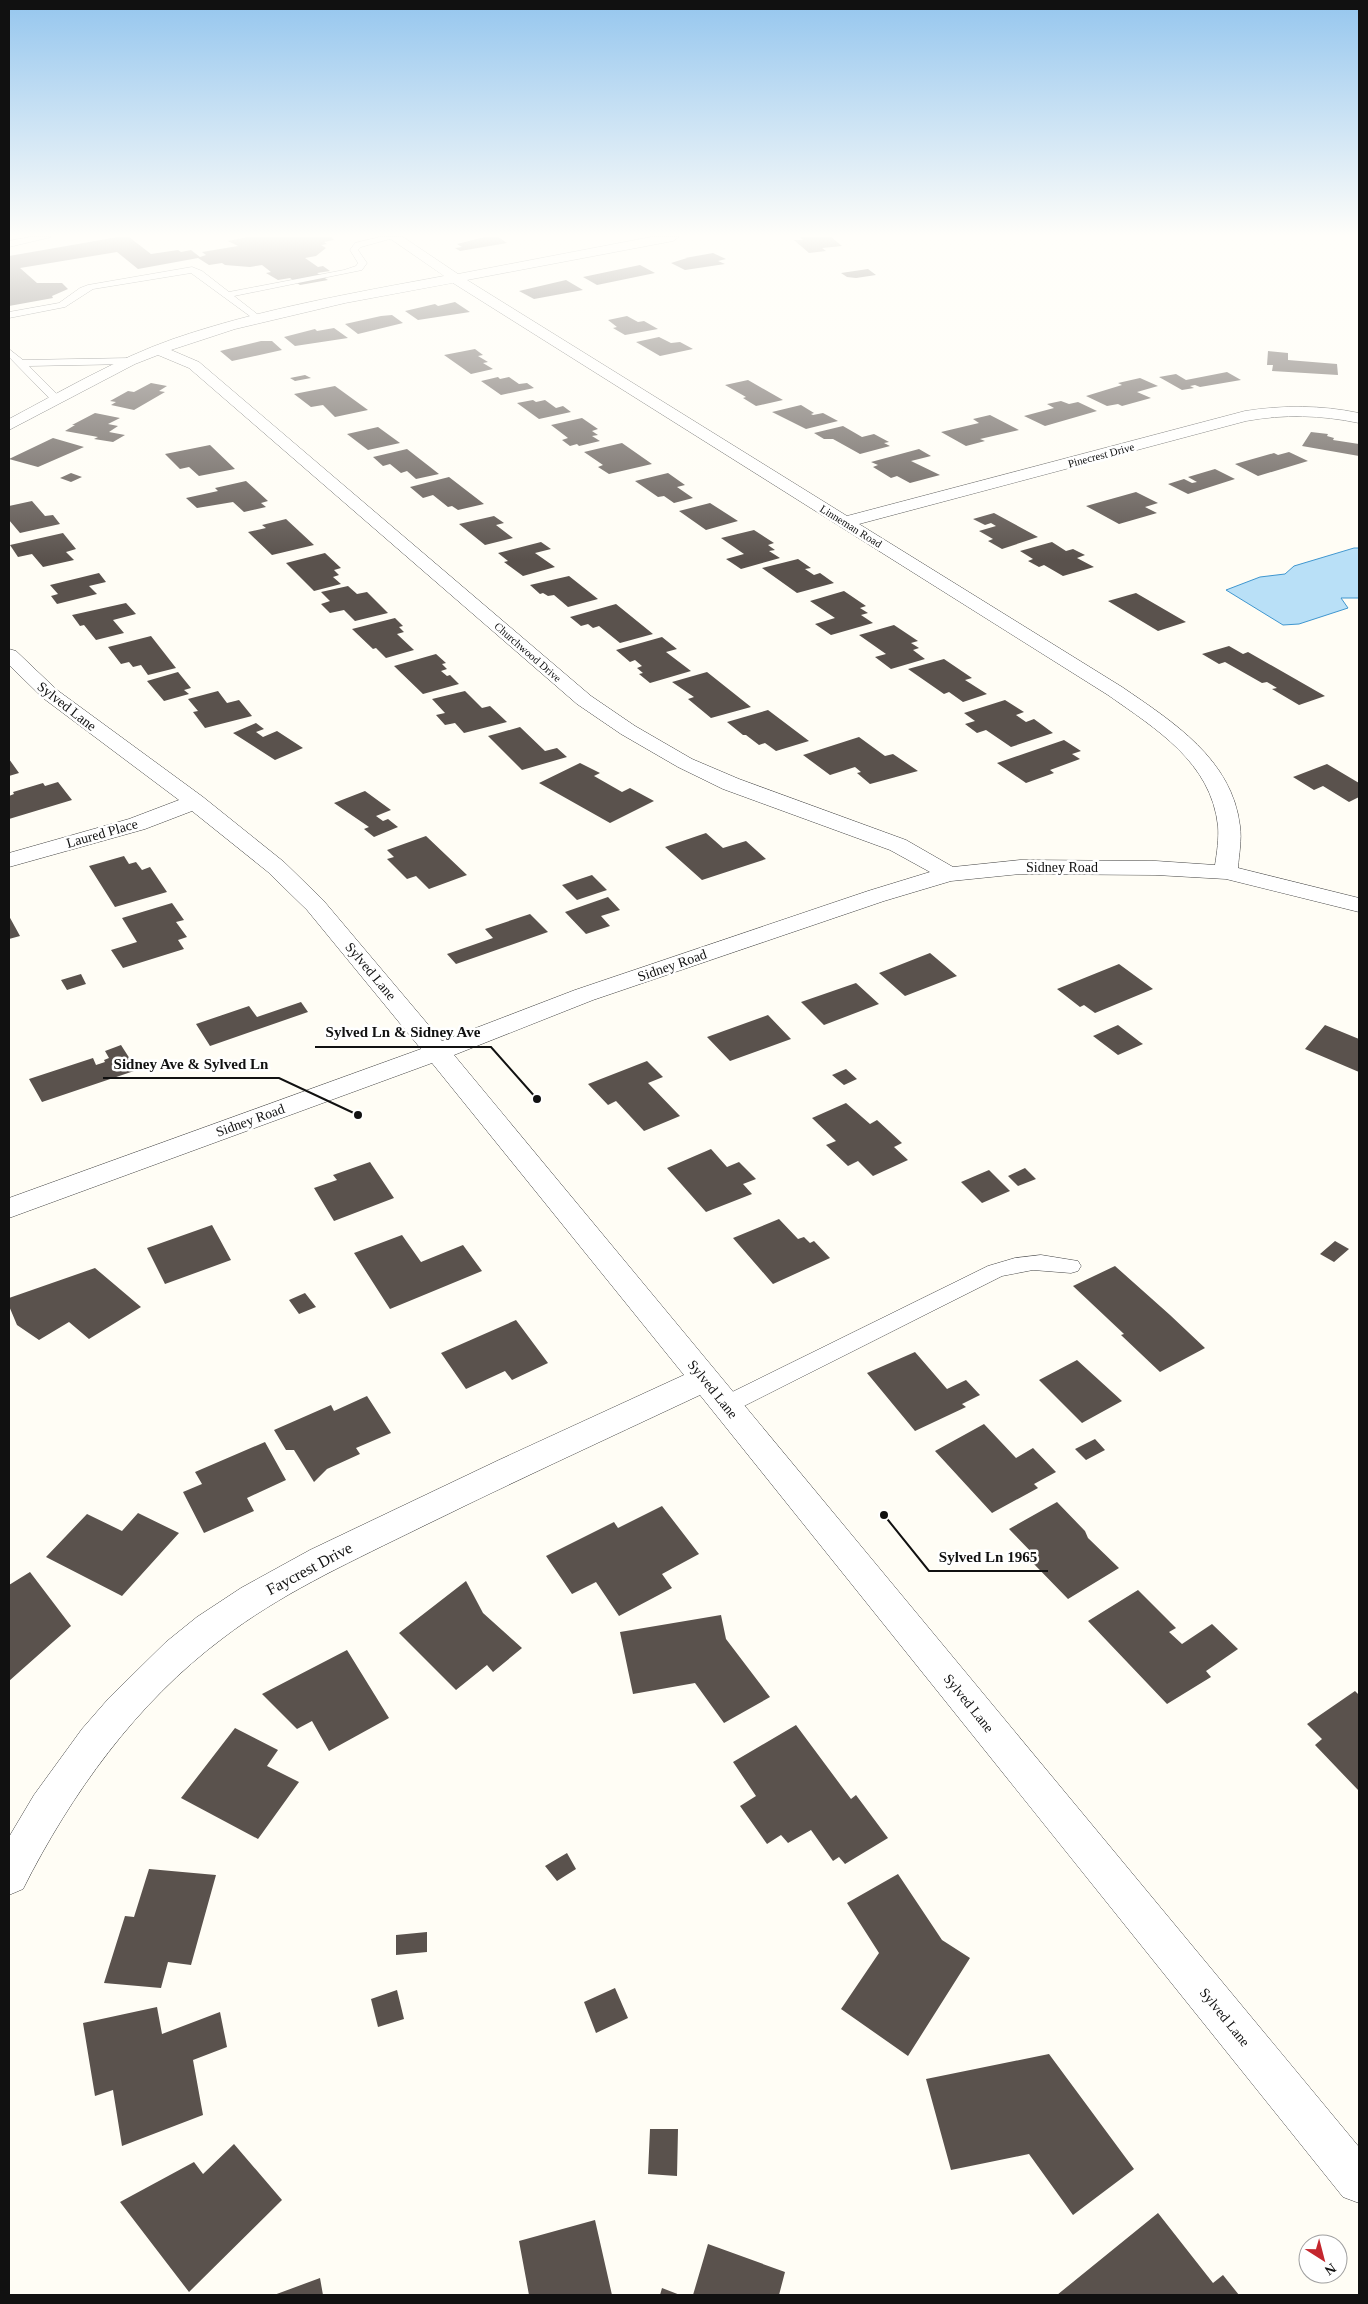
<svg xmlns="http://www.w3.org/2000/svg" width="1368" height="2304" viewBox="0 0 1368 2304" font-family="'Times New Roman',serif">
  <rect width="100%" height="100%" fill="#fffdf5"/>
  <path fill="#b9e0f7" stroke="#3f96cf" d="M1354 548H1359V598H1341L1348 608 1299 624 1283 625 1226 590 1260 577 1285 574 1294 566Z"/>
  <path fill="#5a524d" d="M118 237H129L151 254 178 250 181 252 191 250 200 257 206 255 202 252 238 246 228 241 248 237H331L334 240 324 242 327 244 321 245 326 248 316 256 305 258 318 267 323 266 330 271 317 273 328 280 300 285 290 278 278 280 266 273 271 272 262 265 250 267 225 265 222 263 209 265 198 258 138 269 117 252 20 268 37 283H62L68 289 52 296 53 298 9 306V256Z
    M485 237H498L507 243 460 251 455 248 462 247 457 244Z
    M800 237H831L842 246 822 248 826 251 809 253 794 240H803Z
    M713 253 726 259 718 261 725 264 685 270 671 263 687 258H685Z
    M640 265 655 273 597 285 583 277Z
    M868 269 876 275 856 278 847 277 841 273Z
    M566 280 583 290 534 299 519 291Z
    M455 302 470 312 418 320 405 311 435 304 438 306Z
    M392 315 403 323 358 334 345 324 381 316Z
    M627 316 638 322 644 321 658 329 625 335 613 328 617 327 608 320Z
    M334 328 348 338 295 346 284 337 315 329 317 331Z
    M659 337 671 343 680 342 693 349 660 356 636 342Z
    M261 341H272L282 350 232 361 220 351Z
    M475 349 483 355 478 356 488 362 483 363 493 369 471 374 444 355Z
    M1268 351 1288 353V360L1337 364 1338 375 1272 371 1273 365H1267Z
    M1227 372 1241 380 1200 387 1195 385 1190 386 1194 388 1182 390 1159 377 1176 374 1186 380Z
    M305 375 311 378 295 381 290 378Z
    M498 377 500 379 509 377 519 384 527 383 534 388 501 395 481 381Z
    M1140 378 1158 386 1137 392 1151 398 1122 406 1118 404 1107 406 1086 396 1122 385 1118 383Z
    M748 380 783 400 756 406 743 398 746 397 725 385Z
    M151 383 167 386 159 391 165 392 134 410 111 405 116 402 110 401 128 391 134 392Z
    M335 386 368 410 335 417 323 405 311 407 294 394Z
    M533 400 536 402 545 400 556 408 563 406 571 412 539 419 517 403Z
    M1061 401 1069 404 1078 402 1097 411 1045 426 1024 416 1054 408 1047 404Z
    M801 405 814 413 811 414 813 415 823 413 838 421 806 429 772 412Z
    M95 413 120 418 108 424 118 426 109 432 125 435 113 442 94 439 98 437 65 431 75 425H72Z
    M990 415 1019 430 980 439 985 441 966 446 941 432 979 423 973 419Z
    M582 418 598 429 592 431 598 435 592 436 600 441 579 446 577 444 570 446 562 440 568 438 551 425Z
    M843 426 862 437 874 434 889 442 884 443 890 446 860 454 833 439H824L814 433Z
    M378 427 400 443 368 450 347 434Z
    M1311 432 1328 434 1327 436 1334 438 1333 440 1359 444V456L1302 446Z
    M53 438 84 447 38 467 9 459Z
    M622 443 652 464 609 474 598 467 603 465 584 452Z
    M210 445 235 469 199 476 189 467 180 469 165 454Z
    M407 449 439 474 416 479 407 471 401 473 390 464 383 466 373 457Z
    M919 449 931 456 911 461 940 475 910 483 897 476 891 478 873 467 878 465 871 462Z
    M1289 452 1308 461 1258 476 1235 464 1274 453 1278 455Z
    M1215 469 1235 479 1188 494 1168 484 1184 479 1192 483 1197 482 1188 477Z
    M71 473 82 477 71 482 60 478Z
    M668 473 685 485 677 487 693 498 674 503 664 496 658 497 635 481Z
    M449 477 484 504 458 510 452 506 448 507 433 495 423 498 410 487Z
    M246 481 268 501 261 503 266 507 244 512 233 502 197 508 186 498 218 491 215 488Z
    M1136 492 1158 503 1145 507 1157 513 1119 524 1086 506Z
    M32 501 45 516 53 515 60 524 20 533 9 520V506Z
    M710 503 738 521 706 530 679 511Z
    M994 513 1038 537 1002 549 988 541 993 539 979 531 996 526 991 523 985 525 973 519Z
    M494 516 504 523 496 525 513 538 485 545 459 524Z
    M286 519 314 545 272 555 248 532 266 528 262 525Z
    M754 530 774 543 768 545 775 550 769 551 780 558 741 569 726 559 744 554 721 538Z
    M63 533 76 549 66 552 74 560 43 567 32 554 18 557 10 545Z
    M541 542 551 549 535 553 555 567 523 576 504 562 508 561 498 553Z
    M1052 542 1066 551 1073 549 1085 555 1077 558 1094 567 1063 576 1044 565 1039 567 1028 561 1033 559 1020 551Z
    M325 553 341 568 334 570 339 575 333 577 341 584 314 591 286 563Z
    M798 559 811 568 805 569 814 575 820 573 834 583 797 593 762 568Z
    M99 573 106 582 89 586 97 594 57 604 51 596 58 594 50 585Z
    M569 576 598 599 568 607 554 595 548 596 543 593 540 594 530 585Z
    M348 586 357 594 367 592 388 613 355 621 344 610 330 613 321 604 330 601 321 592Z
    M844 591 866 606 860 608 868 613 861 615 873 623 831 635 815 624 835 618 810 601Z
    M1136 593 1186 622 1158 631 1108 601Z
    M126 603 136 614 113 620 124 633 96 640 84 625 80 626 72 615Z
    M616 604 653 634 620 643 599 626 593 628 588 624 581 626 570 617Z
    M395 618 403 626 399 627 404 632 397 634 414 650 386 658 376 648 373 649 352 629Z
    M894 625 918 641 911 643 919 648 913 650 925 659 891 669 875 657 886 654 859 635Z
    M151 636 176 668 148 675 141 665 133 667 129 662 121 664 108 647Z
    M662 637 677 649 666 652 691 671 650 683 639 674 643 673 637 668 642 666 635 660 630 662 616 650Z
    M1229 646 1243 654 1248 652 1325 696 1299 705 1272 689 1277 688 1267 682 1262 683 1225 662 1219 664 1202 654Z
    M436 654 446 663 442 664 447 669 441 671 447 676 450 675 459 684 423 694 394 666Z
    M944 659 972 678 965 680 987 694 963 702 949 692 944 694 908 669Z
    M178 672 191 688 184 690 189 694 164 701 147 681Z
    M707 672 751 707 711 718 688 699 694 697 672 682Z
    M218 691 227 703 239 700 252 716 205 728 193 712 198 711 188 699Z
    M465 691 482 708 490 706 507 722 464 733 455 723 445 725 436 715 445 713 432 699Z
    M1005 700 1024 712 1016 715 1026 722 1034 719 1053 733 1011 747 986 730 977 733 965 724 975 721 964 713Z
    M768 710 809 741 776 751 765 743 759 745 746 735H743L727 722Z
    M256 723 264 729 256 732 263 737 277 731 303 748 275 760 233 733Z
    M520 727 545 751 557 748 567 757 522 770 488 736Z
    M859 737 885 756 893 754 918 771 870 784 857 773 861 772 855 767 830 775 803 755Z
    M1064 740 1081 751 1072 754 1080 759 1050 770 1054 773 1026 783 997 763Z
    M9 759 19 773 9 776Z
    M580 763 600 773 594 776 622 792 630 788 654 801 610 823 539 783Z
    M1327 764 1359 783V797L1349 802 1323 786 1314 790 1293 777Z
    M58 782 72 800 9 819V796L14 794 13 792 43 783 45 786Z
    M365 791 391 810 376 816 383 821 388 819 398 827 374 837 364 829 369 827 334 803Z
    M706 833 723 848 746 841 766 859 702 880 665 847Z
    M426 836 467 875 429 889 416 876 407 879 387 859 394 857 387 850Z
    M124 856 129 864 136 862 142 870 150 867 167 892 115 907 89 866Z
    M592 875 607 890 577 900 562 885Z
    M608 897 620 910 601 916 610 926 586 934 565 912Z
    M172 903 184 920 176 922 187 937 178 940 184 949 123 968 111 950 137 942 122 918Z
    M530 914 548 932 456 964 447 954 493 938 485 929Z
    M9 916 20 936 9 939Z
    M930 953 957 976 905 996 879 973Z
    M1119 964 1153 989 1095 1013 1084 1005 1080 1007 1057 989Z
    M81 974 86 984 67 990 61 980Z
    M856 983 879 1004 824 1025 801 1002Z
    M301 1002 308 1012 210 1046 196 1024 249 1006 257 1017Z
    M768 1015 791 1039 730 1061 707 1037Z
    M1118 1025 1140 1042 1143 1044 1118 1055 1093 1036Z
    M1325 1025 1359 1039V1072L1305 1049Z
    M121 1045 137 1070 42 1102 29 1079 93 1058 96 1065 105 1062 104 1060 109 1058 105 1051Z
    M647 1061 663 1077 648 1083 680 1116 644 1131 616 1101 608 1105 588 1084Z
    M846 1069 857 1079 844 1085 832 1075Z
    M846 1103 870 1124 877 1120 902 1143 894 1147 908 1160 873 1176 858 1161 848 1166 826 1145 836 1141 812 1118Z
    M711 1149 727 1167 739 1162 756 1179 743 1184 752 1194 706 1212 667 1168Z
    M370 1162 394 1198 334 1221 314 1188 337 1180 333 1175Z
    M1025 1168 1036 1179 1018 1186 1008 1176Z
    M989 1170 1010 1191 982 1203 961 1182Z
    M779 1219 798 1239 804 1237 810 1243 814 1241 830 1258 773 1284 733 1238Z
    M212 1225 231 1260 165 1284 147 1248Z
    M402 1235 421 1262 463 1245 482 1271 390 1309 354 1253Z
    M1335 1241 1349 1249 1334 1262 1320 1254Z
    M1115 1266 1170 1315 1205 1348 1160 1372 1121 1335 1124 1334 1073 1286Z
    M95 1268 141 1307 89 1339 69 1322 39 1340 17 1325 9 1306V1298Z
    M305 1293 316 1307 299 1314 289 1300Z
    M516 1320 548 1363 512 1380 505 1371 466 1389 441 1353Z
    M915 1352 947 1389 966 1380 980 1395 962 1404 966 1407 915 1431 867 1373Z
    M1077 1360 1122 1401 1082 1423 1039 1380Z
    M367 1396 391 1433 356 1448 360 1454 327 1469 314 1482 294 1450H286L274 1430 331 1405 334 1411Z
    M984 1424 1016 1458 1033 1448 1056 1472 1034 1484 1038 1488 992 1513 935 1451Z
    M1095 1439 1105 1450 1086 1460 1075 1449Z
    M265 1442 286 1480 247 1498 254 1511 204 1533 183 1492 202 1484 195 1472Z
    M1057 1502 1085 1531 1088 1538 1119 1568 1068 1599 1032 1562 1038 1559 1009 1529Z
    M662 1506 699 1554 662 1574 672 1588 619 1616 596 1582 572 1594 546 1556 614 1522 618 1528Z
    M138 1513 179 1533 122 1596 46 1557 87 1514 122 1531Z
    M30 1572 71 1626 9 1681V1585Z
    M466 1581 483 1613 522 1648 493 1672 487 1665 456 1690 399 1633Z
    M1138 1590 1176 1628 1169 1632 1182 1644 1212 1624 1238 1649 1206 1671 1211 1677 1167 1704 1088 1621Z
    M721 1615 726 1639 770 1697 724 1723 695 1683 633 1694 620 1632Z
    M347 1650 389 1718 329 1751 312 1721 297 1729 262 1694Z
    M1355 1691 1359 1695V1791L1315 1745 1322 1739 1307 1724Z
    M796 1725 851 1799 856 1795 888 1838 845 1864 839 1857 833 1861 811 1830 788 1843 781 1835 767 1844 740 1806 756 1796 733 1762Z
    M235 1728 278 1750 267 1766 299 1782 258 1839 181 1798Z
    M567 1853 576 1869 557 1881 545 1866Z
    M149 1869 216 1875 191 1965 168 1962 161 1988 104 1983 125 1916 134 1917Z
    M898 1874 942 1940 970 1958 908 2056 841 2009 879 1953 847 1903Z
    M427 1932V1952L396 1955V1935Z
    M615 1988 628 2018 596 2033 584 2002Z
    M397 1990 404 2019 378 2027 371 1999Z
    M157 2007 162 2034 220 2012 227 2047 193 2060 203 2115 122 2146 113 2090 95 2096 83 2023Z
    M1049 2054 1134 2169 1073 2215 1029 2154 951 2170 926 2079Z
    M650 2129H678L677 2176 648 2174Z
    M234 2144 282 2200 189 2292 120 2202 194 2162 203 2174Z
    M1158 2213 1213 2283 1223 2275 1239 2295H1057Z
    M595 2220 612 2295H529L519 2241Z
    M708 2244 785 2272 779 2295H693Z
    M320 2278 323 2295H274Z
    M662 2288 680 2295H660Z"/>
  <g fill="none" stroke-linecap="round" stroke-linejoin="round">
    <defs>
      <path id="service" d="M31 237H51L9 247V241Z
        M380 237H397L361 247 358 250 367 263 362 270 234 296 261 317V321L258 322 191 273 93 289 65 307 9 318V312L59 303 80 288 88 285 192 267 202 271 229 292 344 270 356 266 358 263 350 250 355 243Z
        M9 349 23 360 130 358 135 361 130 364 29 366 60 397V401H52L9 357Z
        M1041 1255 1078 1261 1081 1266 1078 1271 1071 1273 1033 1270 1002 1276 734 1411 726 1413 718 1411 715 1405 718 1399 988 1266 1015 1258Z"/>
      <path id="minor" d="M388 237H403L458 274 651 237H679L673 241 467 280 847 516 1245 411C1284 405 1321 405 1359 413V423C1321 415 1284 414 1246 421L859 524 1122 687C1173 722 1232 759 1240 826 1242 840 1239 854 1238 868L1359 898V912L1226 879 1156 875 1020 874 951 881 884 901 593 1000 454 1055 1359 2147V2203L1343 2197 700 1395C602 1441 504 1486 407 1534 344 1565 279 1595 223 1638 136 1703 71 1794 23 1889L9 1895V1837L34 1795 82 1729 109 1698 166 1642 197 1617 241 1588 310 1550 499 1460 684 1375 432 1063 9 1218V1198L421 1049 307 910 268 872 192 811 145 829 9 867V853L129 819 179 800 43 698 9 665V649L16 651 57 690 203 797 284 862 323 900 442 1041 575 990 868 891 930 872 890 850 723 789 678 767 621 734 577 704 189 368 158 355 135 364 9 430V419C62 391 116 359 173 339 260 309 353 293 444 276ZM453 283 1108 695C1156 729 1211 762 1218 826 1219 839 1217 852 1215 865L1156 861 1020 860 953 867 906 840 739 779 692 759 635 726 591 696 199 362 171 350 235 329 345 303Z"/>
    </defs>
    <use href="#service" stroke="#444" stroke-width="1"/>
    <use href="#minor" stroke="#444" stroke-width="1"/>
    <use href="#service" fill="#fff" fill-rule="evenodd"/>
    <use href="#minor" fill="#fff" fill-rule="evenodd"/>
  </g>
  <linearGradient id="sky" x2="0" y2="1"><stop stop-color="#95c6ee"/><stop offset="0.42" stop-color="#fffefa"/><stop offset="1" stop-color="#fffefa" stop-opacity="0"/></linearGradient>
  <rect width="1368" height="560" fill="url(#sky)"/>
  <g text-anchor="middle" stroke-width="5" stroke-linejoin="round" paint-order="stroke">
    <g font-size="11" fill="#111" stroke="#fff">
      <text transform="translate(1101 455) rotate(-15)" y="4">Pinecrest Drive</text>
      <text transform="translate(851 526) rotate(32)" y="4">Linneman Road</text>
      <text transform="translate(528 652) rotate(41)" y="4">Churchwood Drive</text>
    </g>
    <g font-size="14" fill="#111" stroke="#fff">
      <text transform="translate(67 706) rotate(38)" y="5">Sylved Lane</text>
      <text transform="translate(102 833) rotate(-16)" y="5">Laured Place</text>
      <text x="1062" y="872">Sidney Road</text>
      <text transform="translate(672 965) rotate(-19)" y="5">Sidney Road</text>
      <text transform="translate(371 971) rotate(50)" y="5">Sylved Lane</text>
      <text transform="translate(250 1120) rotate(-20)" y="5">Sidney Road</text>
      <text transform="translate(713 1389) rotate(51)" y="5">Sylved Lane</text>
      <text transform="translate(969 1703) rotate(51)" y="5">Sylved Lane</text>
      <text transform="translate(1225 2017) rotate(51)" y="5">Sylved Lane</text>
    </g>
    <g font-size="16" fill="#111" stroke="#fff">
      <text transform="translate(309 1568) rotate(-28)" y="6">Faycrest Drive</text>
    </g>
  </g>
  <path fill="none" stroke="#111" stroke-width="2" d="M537 1099L491 1047H315M358 1115L279 1078H103M884 1515L929 1571H1048"/>
  <g fill="#111" stroke="#fff" stroke-width="2">
    <circle cx="537" cy="1099" r="5"/>
    <circle cx="358" cy="1115" r="5"/>
    <circle cx="884" cy="1515" r="5"/>
  </g>
  <g font-size="15" text-anchor="middle" font-weight="bold" fill="#111" stroke="#fff" stroke-width="5" stroke-linejoin="round" paint-order="stroke">
    <text x="403" y="1037">Sylved Ln &amp; Sidney Ave</text>
    <text x="191" y="1069">Sidney Ave &amp; Sylved Ln</text>
    <text x="988" y="1562">Sylved Ln 1965</text>
  </g>
  <rect width="1368" height="2304" fill="none" stroke="#111111" stroke-width="20"/>
  <g transform="translate(1323 2259) rotate(144)"><circle r="24" fill="#ffffff" stroke="#a0a0a0"/>
  <path d="M0-4L9 19L0 12L-9 19Z" fill="#c4262e"/>
  <text y="-8" font-size="14" font-weight="bold" text-anchor="middle" fill="#111111">N</text>
  </g>
</svg>
